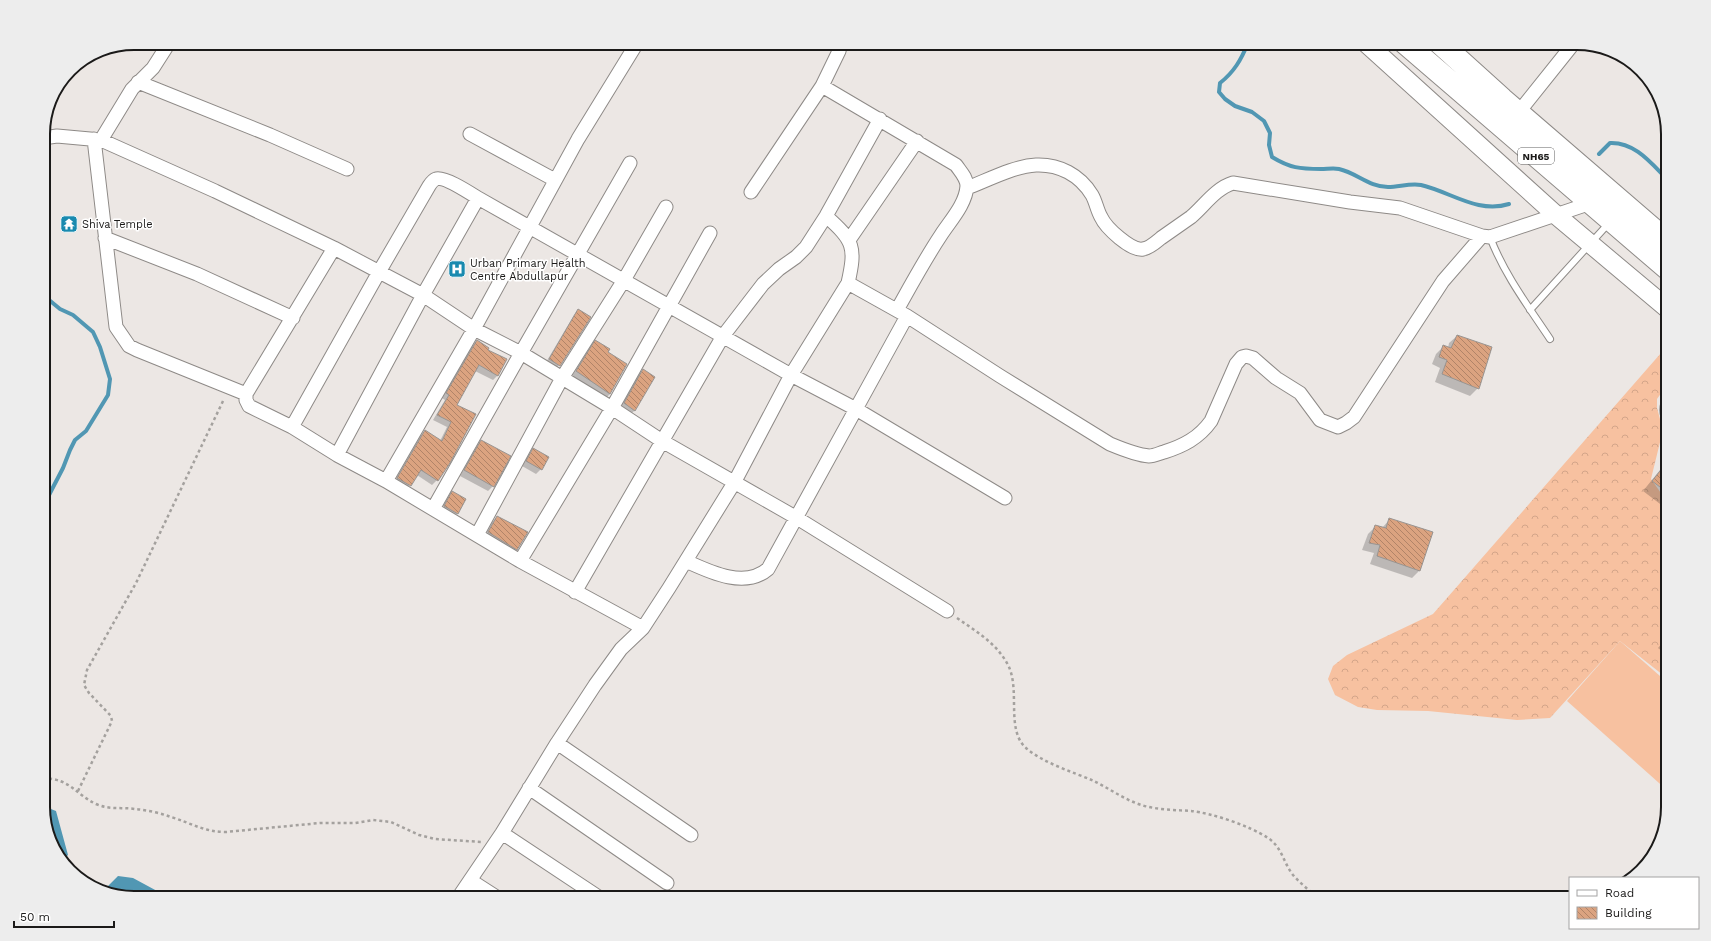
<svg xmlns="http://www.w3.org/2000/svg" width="1711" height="941" viewBox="0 0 1711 941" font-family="'Work Sans',sans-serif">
  <defs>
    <pattern id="forest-crowns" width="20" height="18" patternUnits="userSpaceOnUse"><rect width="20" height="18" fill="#f7c1a0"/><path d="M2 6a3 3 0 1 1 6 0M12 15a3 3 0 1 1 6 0" fill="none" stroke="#d3a589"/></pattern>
    <pattern id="building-back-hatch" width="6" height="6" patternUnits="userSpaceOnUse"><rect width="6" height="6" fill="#dba380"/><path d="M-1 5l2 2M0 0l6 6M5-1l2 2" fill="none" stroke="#b18468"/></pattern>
  </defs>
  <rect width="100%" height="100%" fill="#ece7e4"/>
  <path fill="url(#forest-crowns)" d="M1668 345V386L1664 389 1657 399V408L1663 430 1651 479 1668 503V623C1662 632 1661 637 1663 647L1668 651V679L1620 641 1550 718 1517 720 1428 711 1377 710 1358 707 1335 695 1328 679 1333 666 1347 655 1433 614Z"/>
  <path fill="#f7c1a0" d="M1620 641 1668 683V791L1567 701Z"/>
  <path fill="#5197b3" d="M43 806 56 811 68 855 62 861 58 857 43 813Z
    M118 876 133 878 170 898H134L103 891Z"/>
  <path fill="#0003" d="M579 310 559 365 555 370 545 364 574 315Z
    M1457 336 1478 388 1470 396 1435 382 1440 368 1432 364 1436 354 1444 346 1448 348 1449 343Z
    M477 341 487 350 498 375 493 380 475 371 455 405 437 480 432 485 417 475 405 491 393 484 420 436 425 431 440 441 447 427 433 420 445 400 442 398 472 346Z
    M595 342 607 353 626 365 610 394 605 399 572 376 591 346Z
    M643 370 635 410 630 415 620 408 638 375Z
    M481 441 493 486 488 491 460 476 477 446Z
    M534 449 541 469 536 474 522 466 529 454Z
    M1668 460V510L1643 491Z
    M452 493 465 500 457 514 452 519 440 511 448 497Z
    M497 517 516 549 512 554 484 538 492 522Z
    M1390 519 1432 533 1419 571 1412 578 1370 564 1374 553 1362 550 1368 534 1376 526 1382 528Z
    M1668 636V656L1658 648Z"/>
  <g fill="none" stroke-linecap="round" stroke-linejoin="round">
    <path stroke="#5197b3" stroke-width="4" d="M1248 43C1241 60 1234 72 1220 83L1219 92 1225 99 1235 106 1252 112 1264 121 1270 133 1269 145 1272 157C1290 168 1300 169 1321 169 1327 169 1334 168 1339 169 1357 173 1369 187 1388 187 1399 187 1410 183 1421 185 1451 192 1478 214 1509 204
      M1599 154 1610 143C1635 142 1651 163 1668 180
      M43 295 60 309 73 315 93 332 100 347 110 379 108 395 86 431 75 440 70 450 63 468 48 497 43 511"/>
  </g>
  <path fill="url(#building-back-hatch)" stroke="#999592" d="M578 309 591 317 560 366 549 359Z
    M1457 335 1492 347 1479 389 1442 374 1447 360 1439 357 1443 345 1451 348Z
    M477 340 489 348 488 350 507 359 498 376 479 365 457 405 476 414 450 463 438 481 421 470 411 486 397 478 425 430 442 441 451 422 437 415 449 395 446 393Z
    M595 340 610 349 608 352 627 364 610 394 576 371Z
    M643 369 655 377 635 411 624 403Z
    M481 440 511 456 494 487 464 470Z
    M533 448 549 457 542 470 526 461Z
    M1668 461V493L1652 481Z
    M452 491 466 499 458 514 444 506Z
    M497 516 528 532 517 550 488 532Z
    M1389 518 1433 532 1420 571 1377 556 1380 545 1369 543 1375 525 1386 528Z"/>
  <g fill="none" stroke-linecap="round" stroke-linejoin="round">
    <defs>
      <path id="lane" d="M1490 237C1504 274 1528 306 1550 339
        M1530 310 1609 223
        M1668 396C1662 405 1662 415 1668 424"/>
      <path id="street" d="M637 43 578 139 474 329 386 481 520 561 643 628
        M841 43 839 51 822 86 956 165C960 171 967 178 967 186 966 204 950 221 941 235 925 259 911 285 897 310
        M138 82 270 135 347 169
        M1518 113 1574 43
        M470 134 555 180
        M43 138 57 136 101 140 215 191 334 248 423 295 474 329 521 353 612 408 662 441 797 518 947 611
        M94 139 116 327 129 346 137 350 246 394 334 248
        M101 140 132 89 153 68 169 43
        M967 188C988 180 1014 166 1036 165 1059 164 1080 175 1092 195 1096 202 1097 210 1101 217 1106 228 1131 251 1143 249 1150 248 1156 242 1161 238 1171 231 1181 224 1191 217 1204 206 1216 188 1233 183L1350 202 1400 208 1482 236 1490 237 1591 203
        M751 192 822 86
        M105 238 197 274 293 318
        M849 240 917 141
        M848 283 907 316 1000 376 1110 444C1122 449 1136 455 1149 456 1154 456 1160 453 1164 452 1183 446 1199 438 1211 421L1236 364 1242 357 1246 356 1253 358 1276 378 1300 393 1320 420 1338 427 1346 423 1354 417 1443 281 1482 236
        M246 394V400L249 406 292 427
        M337 455 423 295 478 198
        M386 481 337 455 292 427 379 272 429 186C431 183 433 180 436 179 444 176 470 193 478 198L791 375 856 409 1005 498
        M433 509 521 353 630 163
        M477 535 562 378 624 280 666 207
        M520 561 612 408 710 233
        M686 561C710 572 745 589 768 569L907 316
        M575 592 723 336 763 284 779 269 796 257 806 247 826 216 880 119
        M557 743 691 835
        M529 788 667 883
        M502 833 600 898
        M470 880 498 898
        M458 898 502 833 557 743 595 685 621 649 643 628 669 588 734 483 791 375 848 283C856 247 854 241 826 216"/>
      <path id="secondary" d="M1366 43 1556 215 1668 309"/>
      <path id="highway" d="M1405 43 1668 269
        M1440 43 1502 99 1668 242"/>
    </defs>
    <use href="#lane" stroke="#8e8a87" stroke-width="8"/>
    <use href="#street" stroke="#8e8a87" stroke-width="15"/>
    <use href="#secondary" stroke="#8e8a87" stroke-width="20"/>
    <use href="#highway" stroke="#8e8a87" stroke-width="24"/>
    <path stroke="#a4a19e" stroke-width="2.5" stroke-dasharray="3 3" stroke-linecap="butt" d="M957 618C977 632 998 644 1009 667 1020 692 1006 730 1026 748 1043 763 1073 772 1094 781 1112 790 1129 803 1149 807 1163 810 1177 810 1191 811 1212 813 1250 826 1268 838 1282 847 1283 862 1293 875 1300 883 1309 890 1317 898
      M43 778C71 779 75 794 96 804 109 810 122 807 135 809 147 810 160 813 171 817 191 823 204 832 226 832L320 823H355L373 820 391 822 419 835 435 839 482 842
      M78 791 112 721 111 716 89 693 84 685 87 670 136 583 224 399"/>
    <use href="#lane" stroke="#fff" stroke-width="6"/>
    <use href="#street" stroke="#fff" stroke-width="13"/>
    <use href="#secondary" stroke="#fff" stroke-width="18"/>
    <use href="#highway" stroke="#fff" stroke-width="22"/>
  </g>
  <defs>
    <symbol id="temple-square" viewBox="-11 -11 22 22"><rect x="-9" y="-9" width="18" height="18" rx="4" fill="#198aaf" stroke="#fff"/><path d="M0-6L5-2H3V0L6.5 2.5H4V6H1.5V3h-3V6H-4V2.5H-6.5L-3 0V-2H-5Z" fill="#fff"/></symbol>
    <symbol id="hospital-square" viewBox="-11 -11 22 22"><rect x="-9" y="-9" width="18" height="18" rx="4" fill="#198aaf" stroke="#fff"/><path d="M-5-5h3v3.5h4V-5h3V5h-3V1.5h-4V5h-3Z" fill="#fff"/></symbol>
  </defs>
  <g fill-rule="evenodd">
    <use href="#temple-square" x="59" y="214" width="20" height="20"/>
    <use href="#hospital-square" x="447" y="259" width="20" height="20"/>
  </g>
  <g text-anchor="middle" stroke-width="3" stroke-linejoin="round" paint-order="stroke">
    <rect fill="#fff" stroke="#5f5f5e" stroke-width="1" x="1518" y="148" width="36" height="16" rx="3"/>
    <g font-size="10" font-weight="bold" fill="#1b1a19">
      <text x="1536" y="160">NH65</text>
    </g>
    <g font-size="11" fill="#1b1a19" stroke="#fff" text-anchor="start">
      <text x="82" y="228">Shiva Temple</text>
      <text x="470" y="267">Urban Primary Health<tspan x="470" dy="13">Centre Abdullapur</tspan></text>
    </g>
  </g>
  <path d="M0 0H1711V941H0ZM134 50H1577A84 84 0 0 1 1661 134V807A84 84 0 0 1 1577 891H134A84 84 0 0 1 50 807V134A84 84 0 0 1 134 50Z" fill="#ededed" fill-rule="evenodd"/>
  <path fill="none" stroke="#1b1a19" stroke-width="2" d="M134 50H1577A84 84 0 0 1 1661 134V807A84 84 0 0 1 1577 891H134A84 84 0 0 1 50 807V134A84 84 0 0 1 134 50Z"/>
  <rect x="1569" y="877" width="130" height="52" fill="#ffffff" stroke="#a4a3a3"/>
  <rect x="1577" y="890" width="20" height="6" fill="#ffffff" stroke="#a4a3a3"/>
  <text x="1605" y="897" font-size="12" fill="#1b1a19">Road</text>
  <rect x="1577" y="907" width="20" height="12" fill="url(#building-back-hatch)" stroke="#a4a3a3"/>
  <text x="1605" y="917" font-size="12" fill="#1b1a19">Building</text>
  <path d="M14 921v6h100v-6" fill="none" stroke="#1b1a19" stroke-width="2"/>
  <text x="20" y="921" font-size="12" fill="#1b1a19" stroke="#ffffff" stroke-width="3" paint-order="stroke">50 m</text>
</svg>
